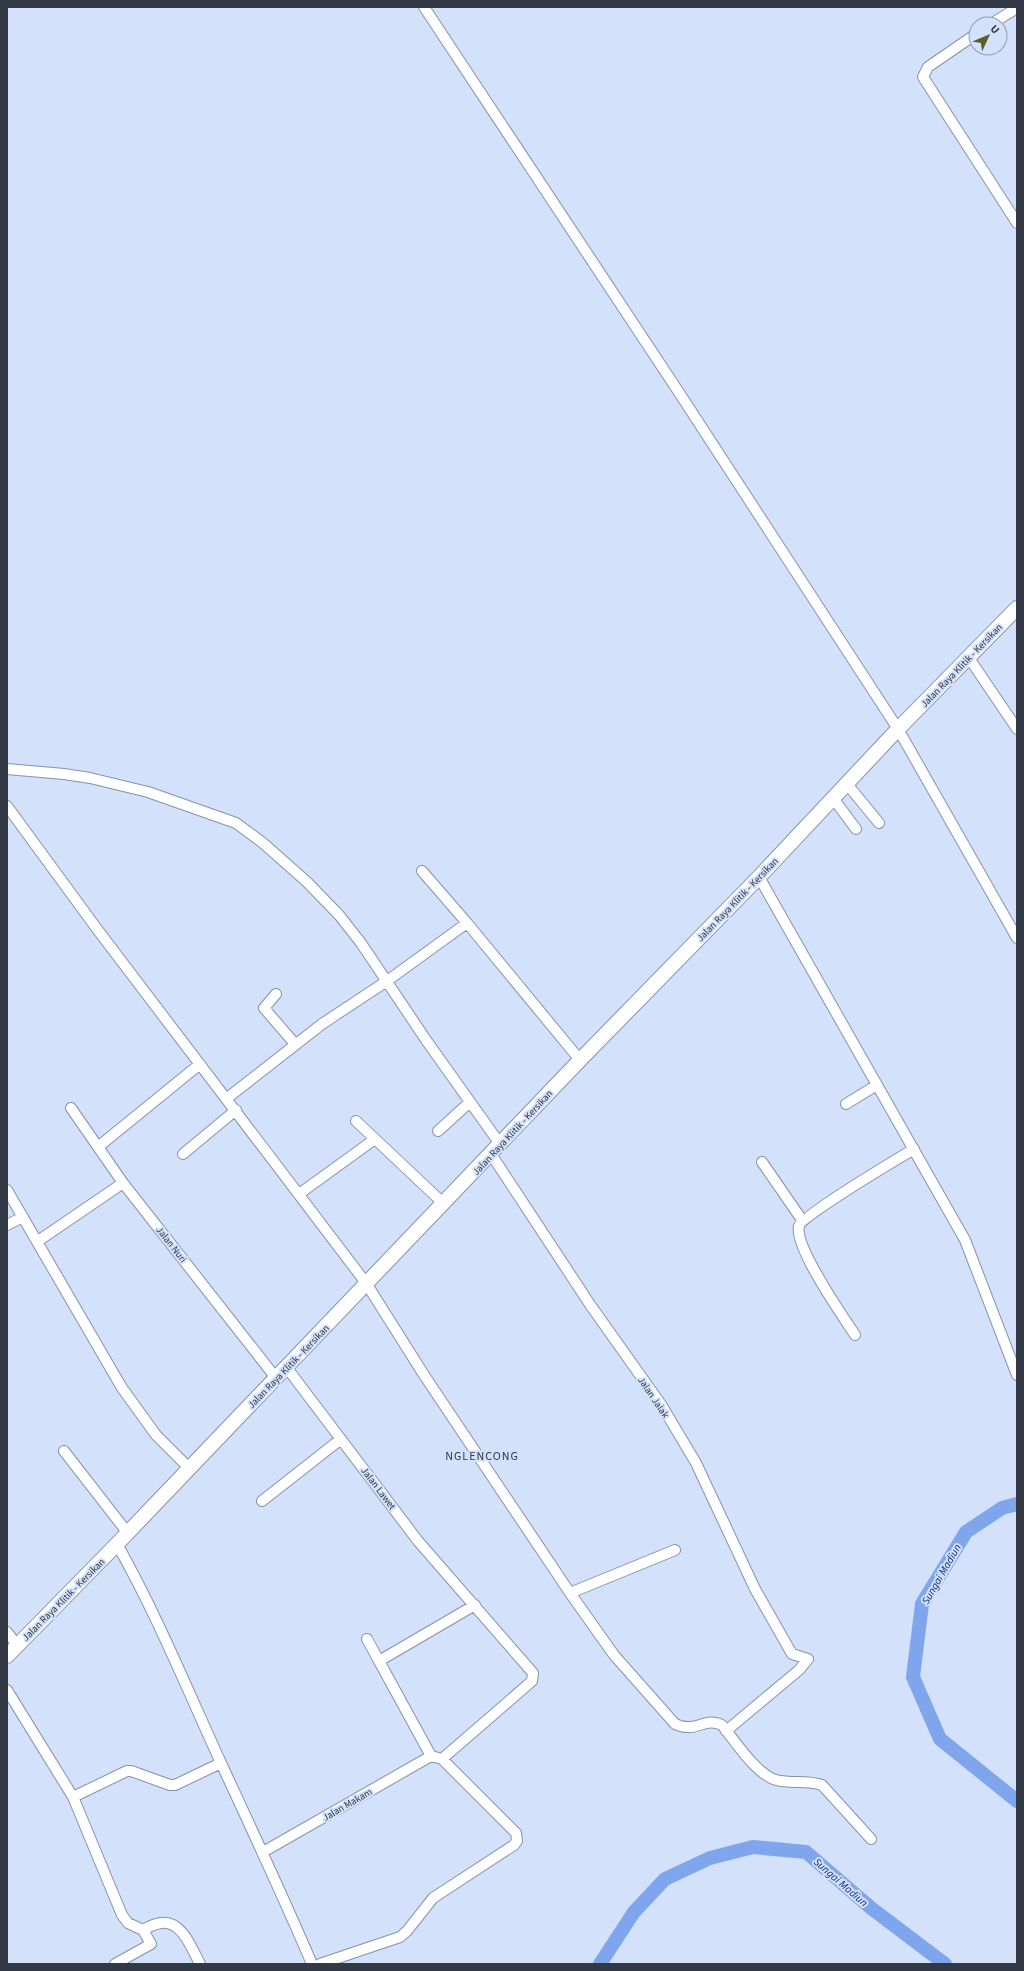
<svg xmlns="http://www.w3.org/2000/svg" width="1024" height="1971" viewBox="0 0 1024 1971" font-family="'Source Sans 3',sans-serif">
  <rect width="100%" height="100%" fill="#d4e1fa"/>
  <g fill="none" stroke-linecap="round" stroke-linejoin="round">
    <path stroke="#7fa5ed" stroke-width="14" d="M1017 1504 1002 1508 966 1532 922 1604 913 1677 940 1739 1017 1801
      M600 1964 634 1912 665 1879 710 1858 753 1847 806 1852 871 1908 945 1964"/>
    <defs>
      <path id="street" d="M424 7 680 394 898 729 1017 938
        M991 24 1017 8
        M976 34 928 67 923 77 1017 223
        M969 658 1017 729
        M7 769 64 774 90 778 148 792 236 823 263 843 307 882 339 915 361 943 426 1040 500 1144
        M847 784 879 823
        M833 798 856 829
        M7 806 97 929 366 1283 424 1375 570 1593 614 1655 675 1724C697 1734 704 1716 722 1725 734 1740 757 1775 776 1780 791 1784 807 1780 822 1785L871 1839
        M422 871 467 923 580 1060
        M759 877 965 1240 1017 1375
        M276 994 264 1008 295 1044
        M226 1099 322 1024 387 981 467 923
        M846 1104 877 1085
        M71 1108 123 1183 276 1378
        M356 1121 444 1204
        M438 1131 470 1102
        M98 1147 200 1064
        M183 1154 236 1110
        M491 1154 591 1306 662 1406 696 1463 755 1589 792 1654 808 1659 799 1670 726 1731
        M762 1162 802 1220
        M7 1190 122 1388 156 1435 189 1468
        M299 1194 375 1139
        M7 1225 23 1217
        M38 1241 123 1183
        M855 1335C842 1315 794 1247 799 1226 801 1216 899 1158 914 1149
        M287 1368 418 1541 533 1673 532 1681 442 1759
        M64 1451 127 1532
        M262 1501 341 1439
        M117 1544C157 1615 187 1689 221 1763 252 1830 283 1896 312 1964
        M570 1593 675 1550
        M7 1632 17 1645
        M367 1639 379 1661
        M7 1690 73 1797 122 1915 128 1923 143 1930C148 1927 155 1924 161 1923 182 1920 192 1949 200 1964
        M73 1797 127 1771H131L170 1785H175L221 1763
        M263 1852 431 1756
        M115 1964 151 1944 143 1930
        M320 1964 400 1937 407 1931 433 1898 514 1845 517 1841 516 1833 442 1759 431 1756 379 1661 475 1605"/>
      <path id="secondary" d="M7 1656 117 1544 580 1060 759 877 898 729 1017 608"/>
    </defs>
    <use href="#street" stroke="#8392af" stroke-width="12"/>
    <use href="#secondary" stroke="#8392af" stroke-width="16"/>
    <use href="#street" stroke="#fff" stroke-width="10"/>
    <use href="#secondary" stroke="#fff" stroke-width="14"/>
  </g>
  <g text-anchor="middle" stroke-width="4" stroke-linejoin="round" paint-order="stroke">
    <g font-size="10" fill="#323844" stroke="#d4e1fa">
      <text transform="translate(961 665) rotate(-46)" y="4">Jalan Raya Klitik - Kersikan</text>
      <text transform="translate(737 899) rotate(-46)" y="4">Jalan Raya Klitik - Kersikan</text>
      <text transform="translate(512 1132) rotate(-47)" y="4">Jalan Raya Klitik - Kersikan</text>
      <text transform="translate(172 1244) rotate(52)" y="4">Jalan Nuri</text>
      <text transform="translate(288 1366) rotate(-46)" y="4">Jalan Raya Klitik - Kersikan</text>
      <text transform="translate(654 1397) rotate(56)" y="4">Jalan Jalak</text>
      <text transform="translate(379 1488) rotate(53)" y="4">Jalan Lawet</text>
      <text transform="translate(63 1599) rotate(-45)" y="4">Jalan Raya Klitik - Kersikan</text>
      <text transform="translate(347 1804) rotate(-30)" y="4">Jalan Makam</text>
    </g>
    <g font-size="11" font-style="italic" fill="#062c7e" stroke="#d4e1fa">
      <text transform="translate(941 1574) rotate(-60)" y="4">Sungai Madiun</text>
      <text transform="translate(841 1882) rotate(41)" y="4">Sungai Madiun</text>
    </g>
    <g font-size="12" letter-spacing="1" fill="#323844" stroke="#d4e1fa">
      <text x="482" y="1460">NGLENCONG</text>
    </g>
  </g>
  <rect width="1024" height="1971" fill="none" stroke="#323844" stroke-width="16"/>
  <g transform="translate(988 36) rotate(46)"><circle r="19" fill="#d4e1fa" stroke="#939db1"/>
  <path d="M0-3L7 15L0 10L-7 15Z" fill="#5a5d2b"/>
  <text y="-6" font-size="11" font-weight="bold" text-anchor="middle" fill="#323844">U</text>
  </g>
</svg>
